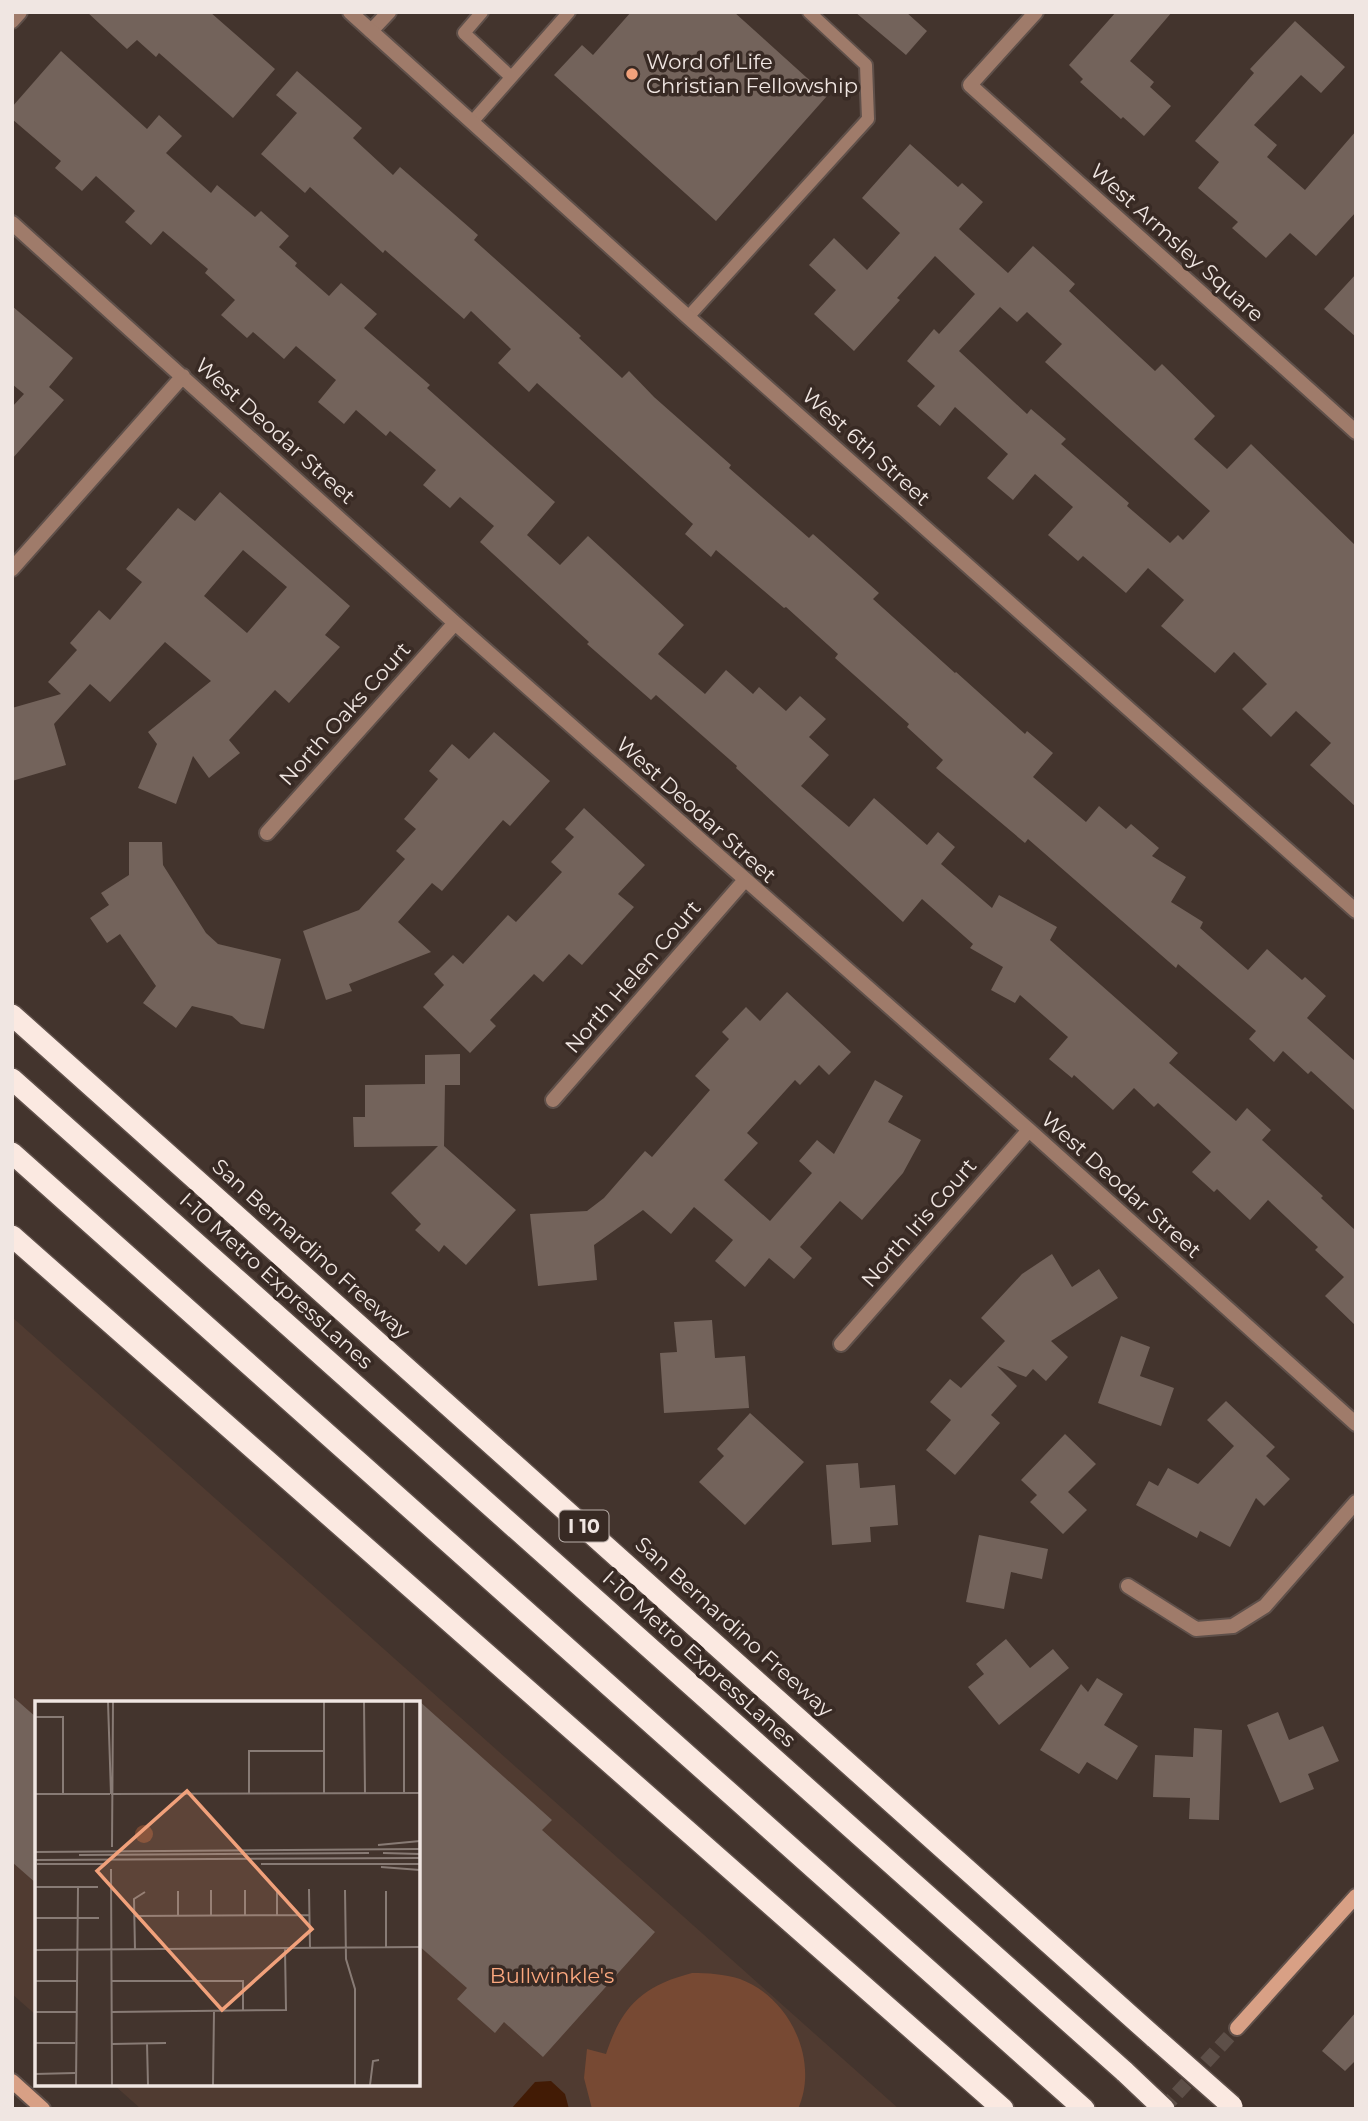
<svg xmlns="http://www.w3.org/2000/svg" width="1368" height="2121" viewBox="0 0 1368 2121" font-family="Montserrat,sans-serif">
  <rect width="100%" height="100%" fill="#43342d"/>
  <path fill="#503b31" d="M12 1317 899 2109H141L113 2084H418V1703H37V2016L12 1994Z"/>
  <path fill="#774933" d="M692 1973C708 1973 724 1974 740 1979 789 1997 820 2060 798 2109H592L584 2078 587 2049 606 2054C622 2006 642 1986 692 1973Z"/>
  <path fill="#421b05" d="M551 2081 565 2094 569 2109H511L535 2082Z"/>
  <path fill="#73635b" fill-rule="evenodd" d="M87 12H210L275 69 233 118 159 53 156 57 137 40 127 49Z
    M631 12H734L827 96 716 221 554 75 582 45 593 55Z
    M855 12H906L927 31 906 55Z
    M1116 12H1172L1130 61 1154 82 1150 87 1171 106 1144 136 1123 117 1121 119 1080 82 1083 79 1069 65Z
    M1295 21 1345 67 1321 93 1301 75 1254 125 1277 145 1267 157 1305 190 1356 131V212L1316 256 1290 233 1266 258 1232 228 1238 222 1198 188 1219 162 1195 141 1254 73 1250 69Z
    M61 51 147 129 159 115 182 136 166 153 211 193 217 185 255 217 261 211 289 236 279 247 297 263 295 266 329 296 341 283 377 314 364 328 430 385 427 388 555 502 527 535 560 565 588 536 684 625 658 654 705 694 726 670 753 694 759 687 786 711 800 696 826 719 809 737 829 755 801 786 849 827 874 798 927 845 938 832 955 847 941 864 992 908 999 895 1057 927 1050 940 1178 1053 1169 1063 1236 1121 1247 1108 1271 1130 1262 1140 1323 1196 1321 1198 1356 1231V1326L1325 1296 1344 1277 1315 1250 1318 1247 1268 1200 1250 1220 1217 1189 1214 1192 1192 1172 1211 1152 1158 1103 1154 1107 1134 1088 1113 1110 1074 1075 1072 1078 1049 1059 1068 1037 1020 995 1015 1003 991 990 1003 967 970 948 973 944 922 899 903 922 736 768 737 766 656 695 651 700 587 644 589 642 480 542 494 526 460 497 450 508 423 485 436 470 390 431 386 436 356 410 344 424 318 402 336 380 296 346 284 359 253 332 247 338 221 315 235 300 205 273 208 269 163 231 151 245 125 222 135 211 96 176 82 191 55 168 61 161 12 119V107Z
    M297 71 362 128 353 138 393 175 400 167 446 207 478 235 474 240 581 336 579 338 622 378 629 371 654 397 731 465 729 468 809 538 813 534 879 593 873 599 955 673 956 672 1025 734 1027 731 1053 753 1033 777 1086 822 1099 806 1126 829 1131 824 1159 848 1152 856 1186 877 1171 902 1203 922 1200 928 1248 970 1267 949 1302 980 1305 977 1326 996 1307 1018 1356 1062V1112L1311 1071 1308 1074 1283 1051 1274 1062 1249 1039 1256 1031 1178 964 1176 968 1028 839 1025 843 936 768 943 760 907 727 909 724 835 658 838 654 786 607 784 608 716 550 711 557 685 534 693 524 537 383 529 392 498 363 511 349 471 311 464 319 385 250 383 253 310 187 305 193 261 154 297 113 276 95Z
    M910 144 958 187 962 183 983 202 959 229 1008 273 1033 246 1075 284 1069 291 1155 371 1162 364 1215 416 1194 439 1227 469 1251 444 1356 546V807L1310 765 1331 743 1296 711 1271 737 1242 709 1267 684 1234 652 1215 673 1161 626 1184 600 1148 568 1126 593 1083 556 1078 561 1048 535 1073 507 1035 474 1013 500 987 478 1008 454 955 407 940 426 917 406 935 386 907 361 934 329 939 334 975 294 935 256 897 298 900 300 854 351 814 314 836 290 809 265 834 238 867 270 900 233 862 198ZM1000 307 1017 322 1027 312 1062 344 1045 362 1210 511 1183 540 1178 535 1170 543 1127 506 1129 503 1061 444 1066 439 1031 409 1027 414 959 351Z
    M1356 274V337L1324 309Z
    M12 306 73 358 49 387 64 400 12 459V407L24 394 12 384Z
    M220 492 350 606 325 635 340 647 289 703 275 690 229 740 240 753 209 778 193 756 176 804 138 788 157 744 148 732 211 681 165 642 110 702 90 684 54 724 66 765 12 781V708L61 694 48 682 77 650 70 643 99 610 110 620 142 582 126 569 178 508 195 521ZM243 550 287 587 247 633 204 596Z
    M494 732 550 781 510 826 503 820 442 891 432 883 398 922 431 952 349 984 352 991 326 1000 303 931 359 910 405 859 396 851 416 829 404 819 438 779 429 771 452 744 469 759Z
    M584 808 645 865 618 894 634 907 582 965 569 954 543 982 534 974 490 1020 496 1026 470 1053 423 1007 444 985 434 974 453 955 463 964 508 915 516 922 562 872 551 862 574 837 565 829Z
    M129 842H162L163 865 206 933 218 944 281 959 264 1029 241 1024 232 1016 192 1006 176 1028 143 1003 156 986 120 934 107 943 90 918 109 905 101 893 129 875Z
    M787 992 851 1052 829 1075 819 1065 800 1085 795 1080 747 1133 758 1143 724 1180 770 1221 812 1173 799 1161 817 1140 834 1154 875 1080 903 1096 888 1122 921 1140 903 1173 862 1220 840 1201 800 1247 812 1258 794 1279 769 1258 745 1287 715 1261 733 1240 694 1207 671 1234 643 1210 594 1245 597 1280 538 1286 530 1214 587 1211 604 1198 645 1151 652 1157 710 1090 695 1076 729 1039 722 1032 746 1007 760 1021Z
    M460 1054V1085H445L444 1146 516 1210 466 1265 444 1245 439 1252 415 1230 421 1224 391 1193 438 1146 354 1147 353 1117H365V1085L425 1084V1055Z
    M1052 1254 1072 1287 1099 1269 1118 1298 1051 1341 1068 1357 1046 1381 1033 1369 1026 1377 997 1366 1017 1386 991 1415 1000 1423 955 1475 926 1450 951 1420 930 1402 950 1379 961 1388 1005 1341 981 1318 1022 1274Z
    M712 1320 715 1358 745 1356 749 1408 664 1413 660 1353 677 1352 674 1322Z
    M1121 1336 1150 1347 1140 1376 1174 1388 1161 1426 1098 1403Z
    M1226 1401 1275 1447 1266 1456 1290 1479 1264 1506 1256 1498 1230 1547 1200 1531 1197 1538 1136 1505 1149 1481 1158 1486 1168 1468 1198 1484 1234 1446 1207 1420Z
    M750 1413 804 1462 745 1525 699 1482 724 1456 717 1449Z
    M1065 1434 1096 1464 1068 1492 1087 1510 1063 1534 1030 1502 1037 1495 1021 1480Z
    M858 1463 860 1488 895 1485 898 1525 870 1527 871 1542 832 1545 826 1465Z
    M979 1535 1048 1549 1042 1579 1011 1572 1004 1609 966 1602Z
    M1006 1639 1030 1668 1053 1649 1069 1668 999 1725 968 1687 984 1674 976 1664Z
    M1097 1678 1123 1694 1104 1725 1138 1746 1117 1780 1087 1762 1079 1774 1040 1750 1081 1684 1088 1692Z
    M12 1696 37 1718V1884L12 1862Z
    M418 1700 552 1820 542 1830 655 1932 543 2057 504 2022 495 2033 457 1999 467 1988 418 1945Z
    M1278 1712 1289 1740 1323 1726 1339 1761 1308 1774 1314 1789 1280 1803 1247 1725Z
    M1194 1728 1222 1730 1219 1820 1189 1819 1190 1798 1153 1797 1155 1755 1193 1757Z
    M1356 2012V2060L1345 2071 1322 2051Z"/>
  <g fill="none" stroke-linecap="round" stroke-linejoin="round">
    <path stroke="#5d4f48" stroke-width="14" stroke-dasharray="14 7" stroke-linecap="butt" d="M1163 2109 1237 2028"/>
    <defs>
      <path id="service" d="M482 12 464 33 511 77
        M472 122 569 12
        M688 317 868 119 866 65 809 12"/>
      <path id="minor" d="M1036 12 970 85 1356 432
        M12 21 20 12
        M371 31 389 12
        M12 223 455 623 1029 1130 1356 1424
        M12 569 183 376
        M267 833 455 623
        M553 1100 744 881
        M841 1344 1029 1130
        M1128 1586 1196 1629 1233 1626 1265 1606 1356 1502"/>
      <path id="tertiary" d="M350 12 688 317 1356 911"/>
      <path id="secondary" d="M1237 2028 1356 1896
        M12 2081 43 2109"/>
      <path id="motorway" d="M12 1015 1155 2038
        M12 1079 1125 2072
        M12 1153 1084 2109
        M12 1236 1003 2109"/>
    </defs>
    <use href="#service" stroke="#5f504a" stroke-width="16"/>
    <use href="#minor" stroke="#5f504a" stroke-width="18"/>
    <use href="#tertiary" stroke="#5f504a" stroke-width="18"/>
    <use href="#secondary" stroke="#5f504a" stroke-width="18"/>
    <use href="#motorway" stroke="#5f504a" stroke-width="24"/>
    <use href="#service" stroke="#9f7b6a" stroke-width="12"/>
    <use href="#minor" stroke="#9f7b6a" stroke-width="14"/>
    <use href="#tertiary" stroke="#9f7b6a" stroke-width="14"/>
    <use href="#secondary" stroke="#d8a085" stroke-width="14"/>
    <use href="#motorway" stroke="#fbe9e1" stroke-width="21"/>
    <defs>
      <path id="motorway-bridge" d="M1155 2038 1232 2106
        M1125 2072 1164 2109"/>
    </defs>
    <use href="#motorway-bridge" stroke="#5f504a" stroke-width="24" stroke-linecap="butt"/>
    <use href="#motorway-bridge" stroke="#fbe9e1" stroke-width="21"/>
  </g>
  <circle fill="#f1a17b" stroke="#382a24" stroke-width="2.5" cx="632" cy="74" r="7"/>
  <g text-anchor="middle" stroke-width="7" stroke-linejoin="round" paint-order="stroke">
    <rect fill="#382a24" stroke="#b9aea9" stroke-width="2" x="559.5" y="1510.5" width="49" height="31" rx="5"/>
    <g font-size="19" font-weight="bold" fill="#f0e6e2">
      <text x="584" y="1533">I 10</text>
    </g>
    <g font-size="21" fill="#f0e6e2" stroke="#382a24" text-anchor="start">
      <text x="646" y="69">Word of Life<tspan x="646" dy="24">Christian Fellowship</tspan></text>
    </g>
    <g font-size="21" fill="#f0e6e2" stroke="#382a24">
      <text transform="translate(1177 243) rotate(42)" y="7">West Armsley Square</text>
      <text transform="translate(275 431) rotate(42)" y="7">West Deodar Street</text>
      <text transform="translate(866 447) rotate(42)" y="7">West 6th Street</text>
      <text transform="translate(345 714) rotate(-48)" y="7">North Oaks Court</text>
      <text transform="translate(696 810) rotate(42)" y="7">West Deodar Street</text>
      <text transform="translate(633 977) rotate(-49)" y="7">North Helen Court</text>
      <text transform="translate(1121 1185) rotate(42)" y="7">West Deodar Street</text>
      <text transform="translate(919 1223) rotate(-49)" y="7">North Iris Court</text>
      <text transform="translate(311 1249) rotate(42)" y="7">San Bernardino Freeway</text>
      <text transform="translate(276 1281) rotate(42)" y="7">I-10 Metro ExpressLanes</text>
      <text transform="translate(734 1627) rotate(42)" y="7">San Bernardino Freeway</text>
      <text transform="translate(699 1659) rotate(42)" y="7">I-10 Metro ExpressLanes</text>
    </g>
    <g font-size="21" fill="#fca87f" stroke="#382a24">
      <text x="552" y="1983">Bullwinkle's</text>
    </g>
  </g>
  <g transform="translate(35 1701)">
    <rect width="385" height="385" fill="#43342d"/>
    <path d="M100 133a9 9 0 1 1 18 0a9 9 0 1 1-18 0Z" fill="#774933"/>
    <path fill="none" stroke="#887b75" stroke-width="2" d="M73 1 76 93M329 1 330 92M369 1V92M0 16H28V93M214 92V50H290M0 93H75M76 93 385 92M289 93V1M343 144 385 140M77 146 78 1M0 151 385 148M348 152 385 153M44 154 334 152M0 159 385 157M2 163H68M226 163H385M346 166 385 169M76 168 77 384M0 186H63M242 188V214M274 188 275 248M176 189V214M210 189V214M310 189 311 258 320 288V384M143 190V215M351 190V247M100 215 274 214M0 217H64M0 249 385 246M100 249 99 198 110 191M0 280H42M77 280H208V310M0 311H41M77 311 251 309 250 248M0 342H40M112 342 113 384M77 343 131 342M0 373 40 372M41 384 43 187M178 384 179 311M335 384 338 360 344 359"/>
    <path fill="#f1a17b" fill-opacity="0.15" stroke="#f1a17b" stroke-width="3.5" d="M152 90 277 228 187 309 62 170Z"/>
    <rect width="385" height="385" fill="none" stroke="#f0e6e2" stroke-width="3.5"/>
  </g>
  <rect width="1368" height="2121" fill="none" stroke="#f0e6e2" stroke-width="28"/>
</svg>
